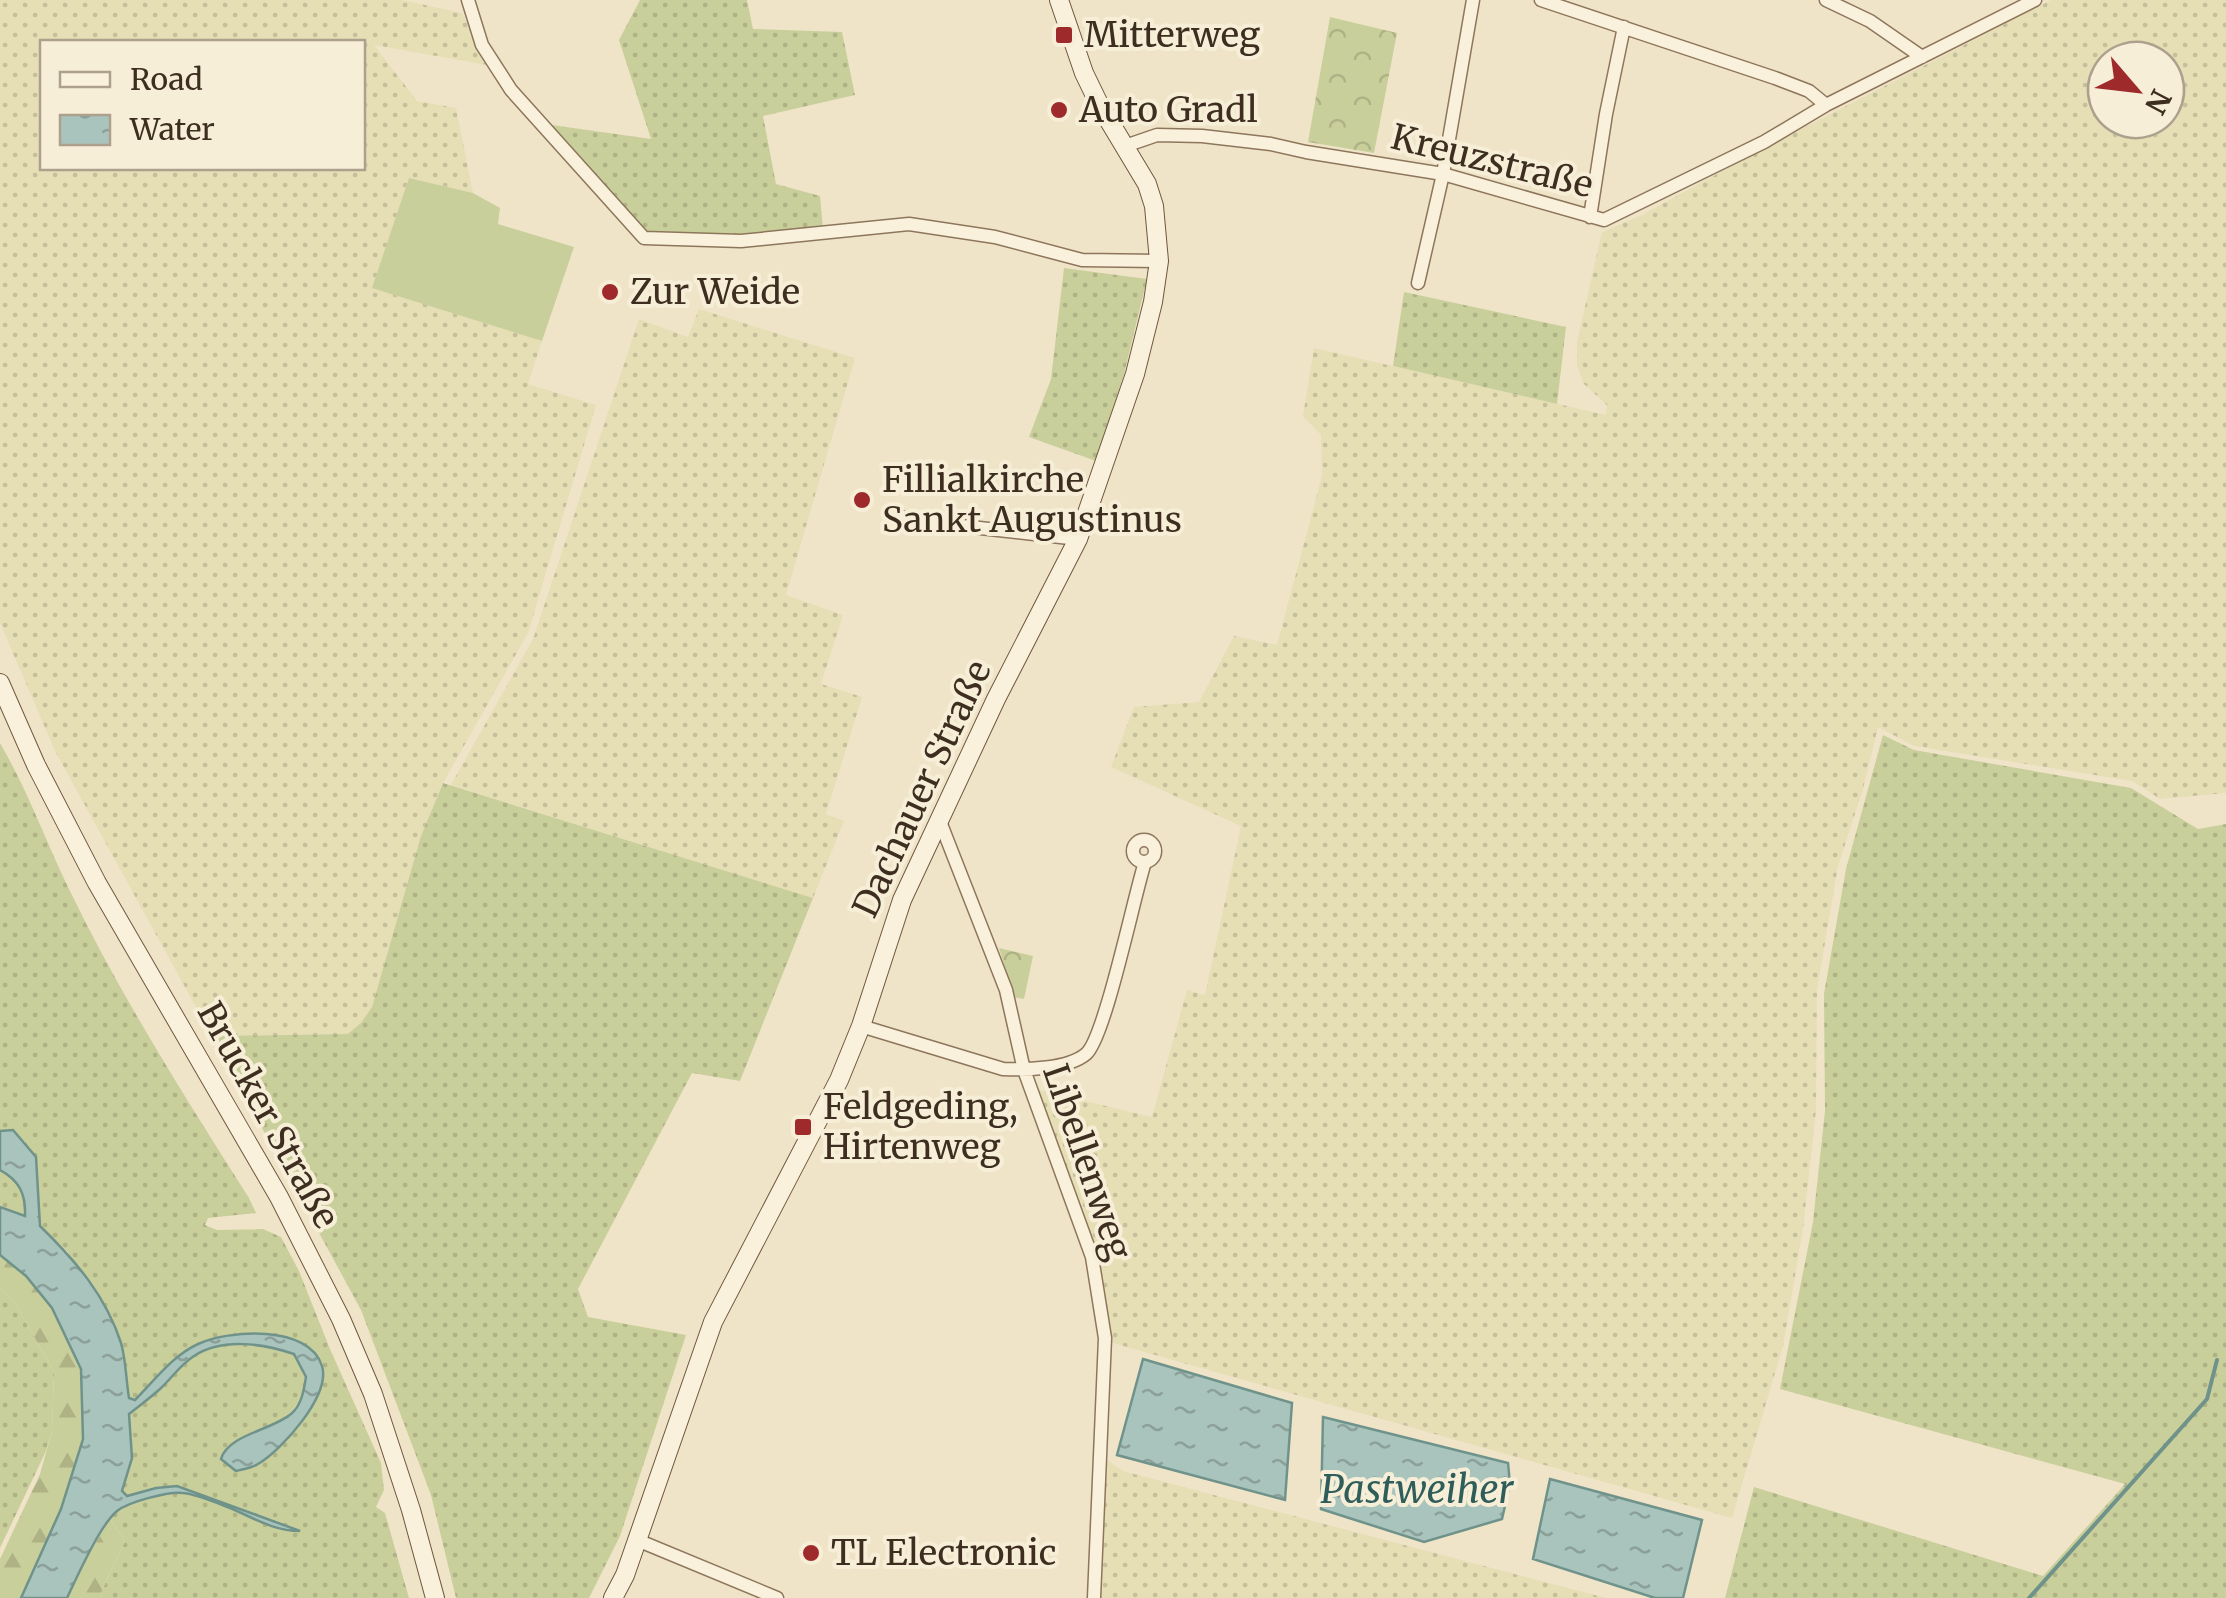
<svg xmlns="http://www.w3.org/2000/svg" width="2226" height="1598" viewBox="0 0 2226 1598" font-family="Merriweather,serif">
  <defs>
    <pattern id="farmland-dots" width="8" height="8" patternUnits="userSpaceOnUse" patternTransform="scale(2.5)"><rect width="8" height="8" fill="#e6deb5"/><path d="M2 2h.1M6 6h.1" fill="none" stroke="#c6bf9b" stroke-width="1.8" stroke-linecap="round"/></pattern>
    <pattern id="grass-dots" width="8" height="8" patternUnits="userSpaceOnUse" patternTransform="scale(2.5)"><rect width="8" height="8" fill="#c9cf9b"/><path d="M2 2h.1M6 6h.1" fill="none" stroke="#aeb285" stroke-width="1.8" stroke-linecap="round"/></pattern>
    <pattern id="forest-firs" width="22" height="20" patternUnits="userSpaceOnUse" patternTransform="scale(2.5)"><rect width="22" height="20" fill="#c9cf9b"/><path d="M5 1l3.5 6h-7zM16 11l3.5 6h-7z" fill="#aeb285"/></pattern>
    <pattern id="park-crowns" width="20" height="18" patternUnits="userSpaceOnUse" patternTransform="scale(2.5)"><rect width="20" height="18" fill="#c9cf9b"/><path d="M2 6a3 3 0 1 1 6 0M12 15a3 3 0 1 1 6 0" fill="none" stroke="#aeb285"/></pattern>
    <pattern id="water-ripples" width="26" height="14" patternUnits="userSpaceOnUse" patternTransform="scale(2.5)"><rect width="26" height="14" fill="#a9c4bc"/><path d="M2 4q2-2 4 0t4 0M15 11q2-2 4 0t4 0" fill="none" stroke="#8ba098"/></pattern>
  </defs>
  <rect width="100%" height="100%" fill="#f0e4c8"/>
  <path fill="url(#farmland-dots)" fill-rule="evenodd" d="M0 0H402L462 13 487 65 374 45 417 101 456 108 473 193 409 178 373 288 542 341 528 384 596 405 528 633 443 783 421 836 372 1007 361 1024 348 1034 212 1036 55 751 0 623ZM42 42H362V168H42Z
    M2051 0H2226V793L2160 799 2132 781 1914 746 1878 727 1863 789 1838 866 1817 990 1816 1110 1803 1229 1783 1346 1732 1518 1109 1342 1096 1256 1031 1088 1152 1117 1187 990 1205 995 1241 826 1111 767 1134 707 1199 702 1234 636 1277 645 1322 476 1321 435 1303 416 1314 348 1606 415 1607 405 1584 384 1577 366V342L1602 232 1642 215 1759 151ZM2106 60H2166V120H2106Z
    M699 309 855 358 786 595 843 615 821 684 862 697 826 814 844 821 813 898 451 785 533 639 639 319 688 337Z
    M1103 1457 1123 1471 1606 1598H1097Z"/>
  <path fill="url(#grass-dots)" d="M640 0H747L753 29 842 32 855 95 763 116 776 184 820 196 823 229 738 241 646 238 552 125 651 139 619 40Z
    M1064 268 1147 279 1124 374 1096 461 1029 437 1051 379Z
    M1404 292 1566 327 1557 404 1393 366Z
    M1883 735 1914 750 2131 788 2198 829 2226 824V1598H1725L1754 1487 2043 1576 2125 1484 1780 1389 1813 1222 1825 1111 1824 994 1846 869Z
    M0 743C27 789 45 839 68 887 120 995 185 1097 249 1198L256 1213 208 1218 205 1225 217 1230 263 1229 281 1237 299 1271 330 1349 381 1463 384 1490 376 1507 385 1513 409 1598H101L102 1590 125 1541 110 1519 132 1458 129 1414C139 1406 150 1398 160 1389 172 1378 180 1365 194 1356 223 1337 264 1344 294 1354L306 1377C299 1409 294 1412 266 1429H297L320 1389 316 1354 238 1333 176 1358 135 1401 128 1398 122 1346 67 1251 40 1226 37 1197 13 1130 0 1131Z
    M443 783 813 898 740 1081 692 1073 578 1289 588 1317 686 1335 620 1536 589 1598H456L431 1495 361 1310 212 1036 348 1034 361 1023 372 1007 421 836Z
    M0 1170C20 1180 26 1194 25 1217L0 1207Z
    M0 1289 14 1301 54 1372 52 1431 46 1451 0 1548Z"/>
  <path fill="url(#forest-firs)" d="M0 1255 26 1276 52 1308 81 1368 83 1439 62 1508 21 1598H0V1559L40 1474 52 1431 54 1372 14 1301 0 1289Z
    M110 1519 125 1541 102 1590 101 1598H67L86 1559Z"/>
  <path fill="url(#park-crowns)" d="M1330 17 1397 33 1374 153 1308 142Z
    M999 948 1033 956 1024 999 1014 997Z"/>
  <path fill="#c9cf9b" d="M409 178 473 193 500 208 498 224 574 247 542 341 372 288Z"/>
  <path fill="url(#water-ripples)" stroke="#6f938a" stroke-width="2.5" d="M13 1130 36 1157 40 1226C75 1260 106 1296 121 1343 126 1360 126 1380 129 1398L135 1400C154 1381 172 1356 198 1344 228 1330 309 1324 322 1366 331 1395 282 1450 258 1464 252 1468 243 1469 236 1471L221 1459C228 1434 274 1430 292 1413 302 1404 304 1389 306 1377L294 1354C264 1344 223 1337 194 1356 180 1365 172 1378 160 1389 150 1398 139 1406 129 1414L132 1458 122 1491 127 1496 156 1488 177 1486 300 1531C270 1531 248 1514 220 1504 209 1500 195 1494 183 1493 169 1491 128 1502 117 1511 100 1525 77 1577 67 1598H21L61 1509 83 1439 81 1369 52 1308 26 1276 0 1255V1207L25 1216C26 1194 19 1180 0 1170V1131Z
    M1143 1359 1292 1403 1285 1500 1117 1455Z
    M1323 1417 1508 1463 1510 1484 1502 1519 1424 1542 1321 1509Z
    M1550 1479 1702 1520 1683 1598H1655L1533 1559Z"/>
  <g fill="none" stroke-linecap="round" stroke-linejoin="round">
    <path stroke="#6f938a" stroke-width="4" d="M2029 1598 2207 1399 2217 1360"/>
    <defs>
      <path id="street" d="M468 0 482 45 511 90 644 238 741 241 909 224 995 237 1082 260 1159 261
        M1541 0 1775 78 1809 91 1826 105
        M1826 0 1870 21 1922 57
        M1125 146 1157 135 1202 136 1271 144 1306 152 1443 174 1604 220 1764 142 1826 105 2035 0
        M1590 217 1606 114 1624 27
        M1418 283 1443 174 1473 0
        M893 516 935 523 1078 539
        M939 819 1006 990 1024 1070 1092 1257 1105 1338 1094 1598
        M1133 851a11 11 0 1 1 22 0a11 11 0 1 1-22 0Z
        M861 1026 1003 1069C1026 1070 1068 1069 1086 1054 1105 1038 1134 896 1145 862
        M637 1540 777 1598"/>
      <path id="secondary" d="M0 683 36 765 97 883 279 1197 341 1319 373 1394 411 1510 435 1598
        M613 1598 625 1575 713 1322 839 1080 861 1026 902 900 996 699 1078 539 1135 374 1153 302 1159 261 1154 206 1147 184 1099 104 1084 73 1059 0"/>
    </defs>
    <use href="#street" stroke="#8d765c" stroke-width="15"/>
    <use href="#secondary" stroke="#6f573f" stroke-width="20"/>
    <use href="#street" stroke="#faf1dc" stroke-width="12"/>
    <use href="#secondary" stroke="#faf1dc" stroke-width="18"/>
  </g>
  <g fill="#9e2a2b" stroke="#f7eed8" stroke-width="4">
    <rect x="1054" y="25" width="20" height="20" rx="5"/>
    <circle cx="1059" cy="110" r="10"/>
    <circle cx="610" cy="292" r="10"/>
    <circle cx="862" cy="500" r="10"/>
    <rect x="793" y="1117" width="20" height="20" rx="5"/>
    <circle cx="811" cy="1553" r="10"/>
  </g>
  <g text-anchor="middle" stroke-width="8" stroke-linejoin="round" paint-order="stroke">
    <g font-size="35" fill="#3d2e20" stroke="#f7eed8" text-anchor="start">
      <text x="1084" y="47">Mitterweg</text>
      <text x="1079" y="122">Auto Gradl</text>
      <text x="630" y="304">Zur Weide</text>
      <text x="882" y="492">Fillialkirche<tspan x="882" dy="40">Sankt Augustinus</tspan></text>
      <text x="823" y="1119">Feldgeding,<tspan x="823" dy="40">Hirtenweg</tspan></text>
      <text x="831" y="1565">TL Electronic</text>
    </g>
    <g font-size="35" fill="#3d2e20" stroke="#f7eed8">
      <text transform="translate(1492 161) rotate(14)" y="12">Kreuzstraße</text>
      <text transform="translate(922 789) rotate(-65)" y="12">Dachauer Straße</text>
      <text transform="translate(268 1115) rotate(61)" y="12">Brucker Straße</text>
      <text transform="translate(1087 1162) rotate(71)" y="12">Libellenweg</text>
    </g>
    <g font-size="38" font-style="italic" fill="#2f5d5a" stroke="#f7eed8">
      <text x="1417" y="1503">Pastweiher</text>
    </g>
  </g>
  <rect x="40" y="40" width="325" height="130" fill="#f7eed8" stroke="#ada18e" stroke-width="2.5"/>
  <rect x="60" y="72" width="50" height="15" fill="#faf1dc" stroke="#ada18e" stroke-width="2.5"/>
  <text x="130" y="90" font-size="30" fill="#3d2e20">Road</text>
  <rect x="60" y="115" width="50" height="30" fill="url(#water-ripples)" stroke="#ada18e" stroke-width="2.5"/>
  <text x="130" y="140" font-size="30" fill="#3d2e20">Water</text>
  <g transform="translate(2136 90) rotate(118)"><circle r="48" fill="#f7eed8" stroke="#ada18e" stroke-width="2.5"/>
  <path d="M0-8L18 38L0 25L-18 38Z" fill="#9e2a2b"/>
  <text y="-15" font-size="28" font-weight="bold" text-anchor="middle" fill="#3d2e20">N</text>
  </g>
</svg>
